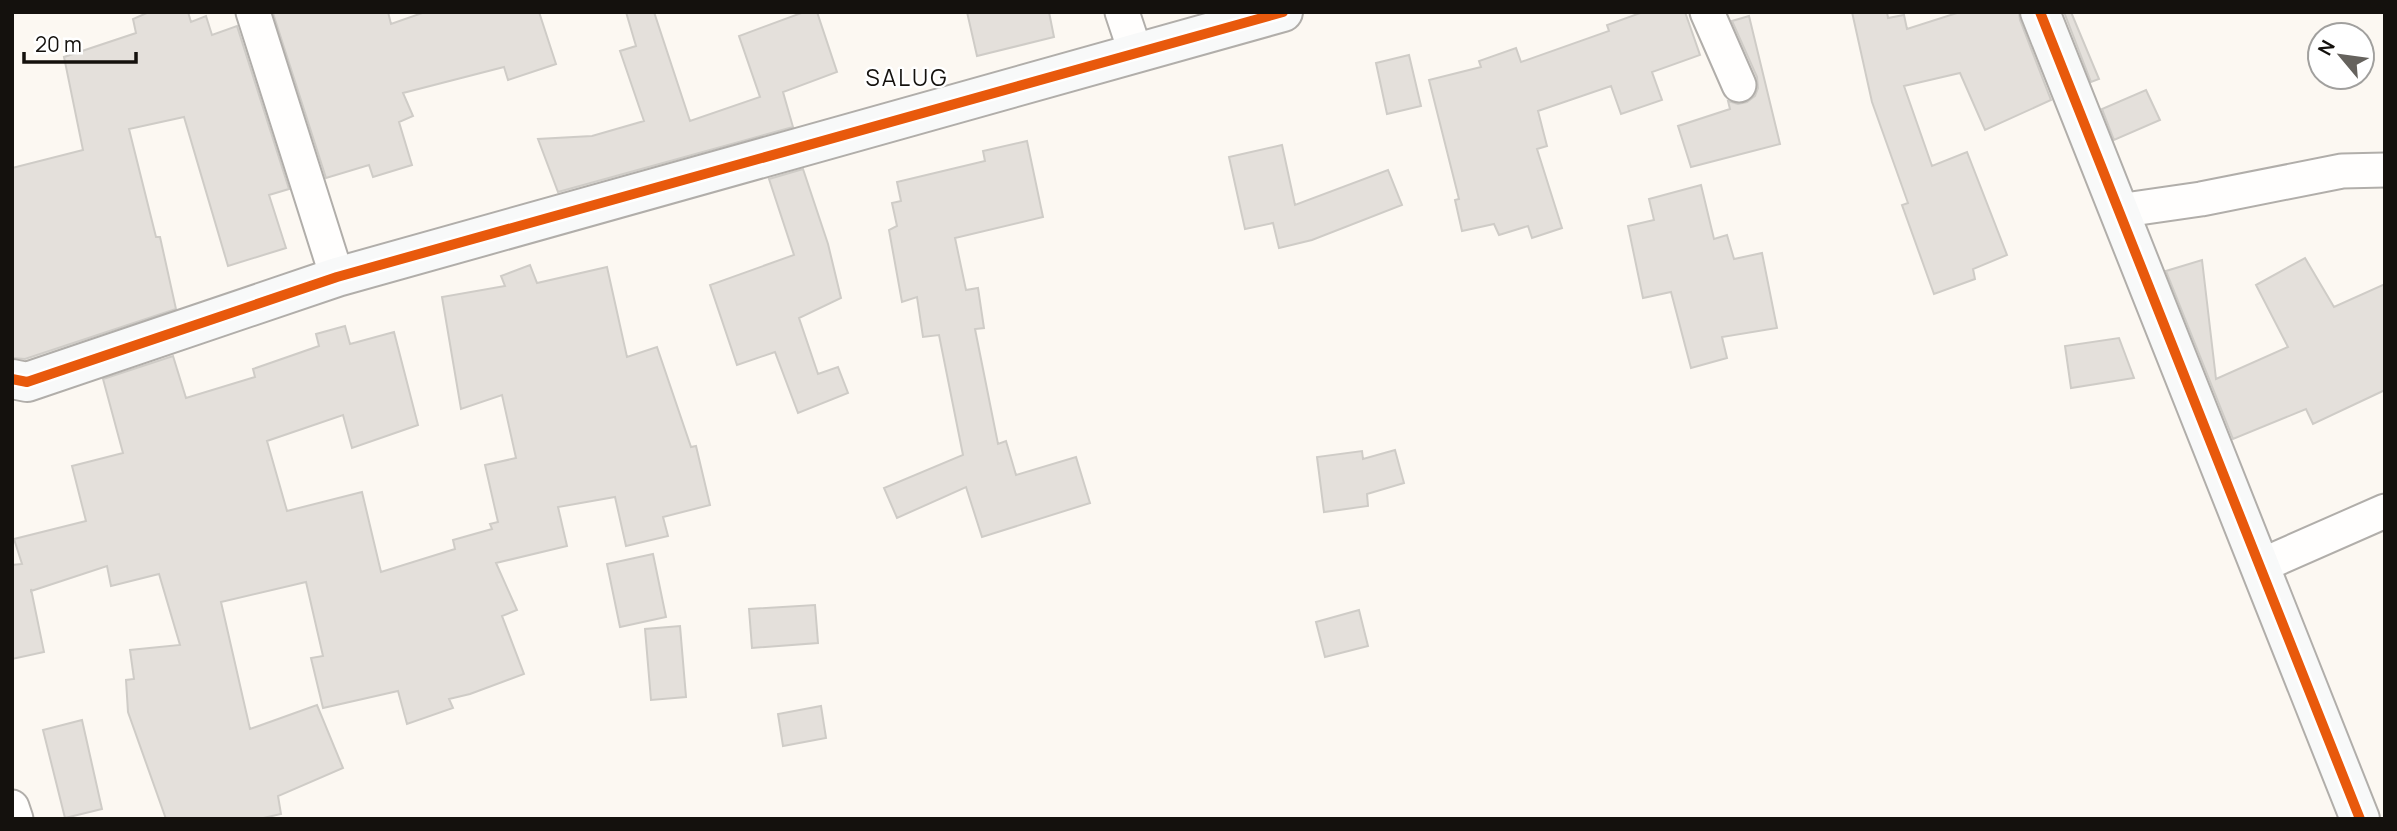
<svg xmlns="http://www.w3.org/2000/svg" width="2397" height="831" viewBox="0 0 2397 831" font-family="Manrope,sans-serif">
  <rect width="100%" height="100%" fill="#fcf8f2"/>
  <path fill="#e4e0db" stroke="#cfccc7" stroke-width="2" d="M149 12H188L191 22 206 16 212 35 237 26 289 189 269 195 286 248 228 266 184 117 129 129 156 237H160L176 309 25 359 12 358V168L83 150 64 57 136 33 133 19Z
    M388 12 391 24 425 12H539L556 64 508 80 504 67 403 93 413 116 399 122 412 165 373 177 369 165 326 178 273 13Z
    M626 12H654L690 121 760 97 739 36 804 12H817L837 72 783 92 793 127 558 192 538 139 592 136 644 121 620 51 636 46Z
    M967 12H1049L1054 37 977 56Z
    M1643 12H1685L1700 55 1652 72 1662 100 1621 114 1611 86 1538 111 1547 146 1537 149 1562 228 1532 238 1528 226 1499 235 1494 224 1462 231 1455 200 1459 199 1429 80 1481 67 1479 61 1516 48 1521 62 1609 31 1607 25Z
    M1852 12H1887L1888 18 1904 15 1907 29 1960 12H2019L2020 20 2051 100 1985 130 1960 73 1904 86 1932 166 1967 152 2007 255 1973 269 1975 279 1934 294 1902 205 1908 203 1872 102Z
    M2064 12H2071L2099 79 2091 82Z
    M1749 16 1780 144 1691 167 1678 126 1730 109 1728 101 1738 104 1747 102 1755 96 1758 88 1757 77 1732 21Z
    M1409 55 1421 106 1387 114 1376 63Z
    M2146 90 2160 120 2114 140 2102 109Z
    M1027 141 1043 217 955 238 966 290 978 288 984 328 975 329 998 444 1006 441 1016 475 1076 457 1090 503 982 537 966 487 897 518 884 488 963 455 939 335 923 337 917 297 902 302 889 230 897 226 892 203 901 201 897 182 985 161 983 151Z
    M1282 145 1295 205 1388 170 1402 205 1312 240 1279 248 1273 223 1245 229 1229 157Z
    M803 169 828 244 841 298 799 318 818 374 838 367 848 393 798 413 775 352 737 365 710 285 794 255 769 179Z
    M1701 185 1714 239 1727 235 1734 259 1762 253 1777 328 1722 337 1727 358 1691 368 1671 292 1643 298 1628 226 1654 220 1649 199Z
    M2305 258 2334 307 2385 284V390L2313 424 2306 409 2233 439 2166 271 2202 260 2216 379 2288 347 2256 285Z
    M530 265 537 283 607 267 627 357 657 347 691 447 696 446 710 505 663 517 668 536 626 546 615 497 558 507 567 546 496 563 517 610 502 616 524 674 470 694 449 699 453 708 407 724 398 691 323 708 311 658 323 656 306 582 221 602 250 729 317 705 343 768 278 796 281 814 259 819H166L128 712 126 680 134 679 130 650 180 645 159 574 111 586 107 566 31 591V589L44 652 12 659V565L22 564 14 539 86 521 72 466 123 453 103 379 173 356 186 398 255 377 253 369 319 346 316 334 345 326 350 344 394 332 418 425 352 448 343 415 267 441 287 511 362 492 381 572 455 549 453 540 492 529 490 524 498 522 485 465 516 458 502 395 461 409 442 297 505 286 501 276Z
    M2119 338 2134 378 2071 388 2065 346Z
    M1395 450 1404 483 1367 494 1368 506 1324 512 1317 457 1362 451 1363 459Z
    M653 554 666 617 620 627 607 564Z
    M815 605 818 643 752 648 749 609Z
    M1359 610 1368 646 1325 657 1316 622Z
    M680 626 686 697 651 700 645 629Z
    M821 706 826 738 783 746 778 714Z
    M82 720 102 809 65 818 43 730Z"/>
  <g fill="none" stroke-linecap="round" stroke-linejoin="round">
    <defs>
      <path id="street" d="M253 12 337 277
        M1122 12 1136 54
        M1707 12 1739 85
        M2118 211 2201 199 2342 171 2385 170
        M2260 566 2385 511
        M12 807 16 819"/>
      <path id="secondary" d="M2040 12 2360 819
        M12 379 27 382 337 277 1283 12"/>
    </defs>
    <use href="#street" stroke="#b1aeaa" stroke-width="37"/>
    <use href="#secondary" stroke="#b1aeaa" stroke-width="42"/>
    <use href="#street" stroke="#fffefd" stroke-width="33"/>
    <use href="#secondary" stroke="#f8f9f9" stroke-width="38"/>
    <defs>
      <path id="cycleway" d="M2040 12 2360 819
        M12 379 27 382 337 277 1283 12"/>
    </defs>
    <use href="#cycleway" stroke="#fff" stroke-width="15"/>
    <use href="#cycleway" stroke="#e8590c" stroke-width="10"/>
  </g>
  <g text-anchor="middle" stroke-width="5" stroke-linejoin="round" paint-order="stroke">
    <g font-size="23" letter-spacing="2" fill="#14110d" stroke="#fff">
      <text x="907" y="86">SALUG</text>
    </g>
  </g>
  <rect width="2397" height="831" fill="none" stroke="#14110d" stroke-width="28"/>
  <g transform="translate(2341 56) rotate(299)"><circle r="33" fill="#ffffff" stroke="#a1a09e" stroke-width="2"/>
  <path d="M0-5L12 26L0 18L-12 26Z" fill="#65625d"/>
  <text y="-10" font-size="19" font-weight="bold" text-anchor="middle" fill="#14110d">N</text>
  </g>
  <path d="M24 52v10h112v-10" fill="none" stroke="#14110d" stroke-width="3.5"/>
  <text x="35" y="52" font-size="21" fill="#14110d" stroke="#ffffff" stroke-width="5" paint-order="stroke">20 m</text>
</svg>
